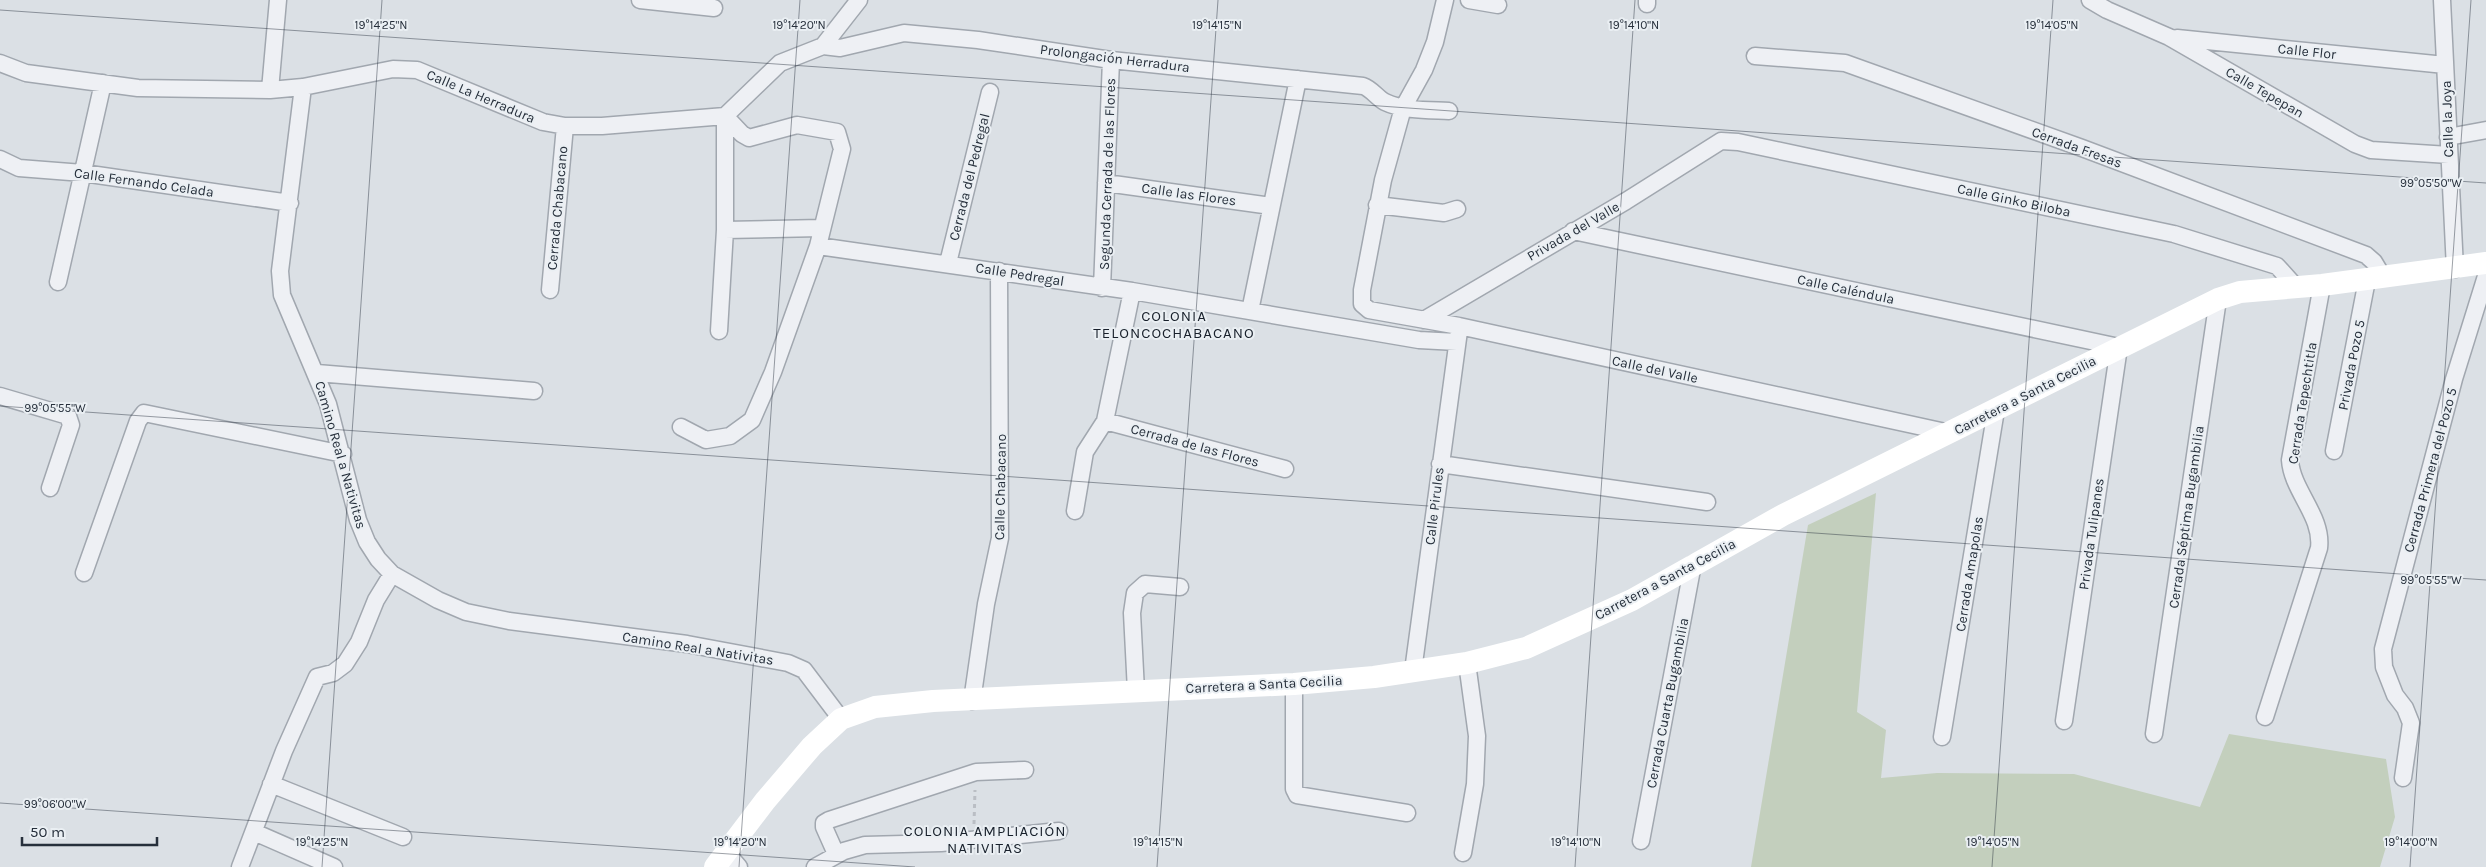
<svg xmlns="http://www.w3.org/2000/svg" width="2486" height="867" viewBox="0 0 2486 867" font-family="Karla,sans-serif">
  <rect width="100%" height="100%" fill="#dbe0e5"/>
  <path fill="#c3cfbd" d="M1876 493 1857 712 1886 730 1881 778 1937 773 2074 774 2200 807 2229 734 2386 759 2395 817 2380 867H1751L1808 525Z"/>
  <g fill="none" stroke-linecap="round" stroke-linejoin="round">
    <defs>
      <path id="street" d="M640 0 714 8
        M1445 0 1435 42 1424 70 1403 108 1383 180 1362 290V304L1369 310 1459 326 1950 433
        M1469 0 1498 5
        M2090 0 2107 10 2169 37 2355 144 2371 150 2449 155
        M2442 0 2455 269
        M1647 4V0
        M2177 38 2445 65
        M823 46 840 48 904 33 978 40 1111 60 1363 86C1372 89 1377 98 1385 102 1404 111 1429 110 1449 111
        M1755 56 1845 63 2082 148 2366 255 2374 262 2383 277
        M0 63 26 73 138 88 270 90 303 87 393 69 417 70 543 122 565 126H602L725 116 780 63 823 46 859 0
        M303 87 280 271 282 295 328 404 358 520 367 542 378 559 392 574 438 600 466 612 509 621 687 644 788 663 804 670 841 719
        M270 90 278 0
        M725 116 742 134 749 138 797 125 837 132 842 149 818 246 1132 291 1419 340 1457 342
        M2448 137 2486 130
        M0 159 19 168 83 173 290 203
        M1106 183 1271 206
        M1377 205 1444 213 1457 209
        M725 230 821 228
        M1573 231 2119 347 2064 721
        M948 263 990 92
        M58 282 103 83
        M1102 288 1111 60
        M550 290 565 126
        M1250 311 1298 79
        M1424 320 1626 201 1721 141 1738 142 1809 157 2174 234 2277 266 2296 287
        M719 331 725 230V116
        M317 373 534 391
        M0 396 68 416 71 425 50 488
        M1105 421 1285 469
        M681 427 706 440 730 436 752 420 773 372 818 246
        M2334 451 2367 280
        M1440 464 1707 502
        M1075 511 1085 452 1105 421 1132 291
        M84 573 138 421 144 413 343 454
        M1413 671 1459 331
        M1294 684V789L1297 795 1407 813
        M1136 691 1132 613 1135 593 1145 584 1180 587
        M972 701 986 604 1000 538 999 271
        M2265 717 2319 548C2323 516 2292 491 2290 460L2322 285
        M2154 734 2218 299
        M1942 737 1996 410
        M2403 778 2411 723 2405 708 2395 695 2384 667 2383 649 2454 379 2486 276
        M271 784 403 837
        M254 832 334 867
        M1641 841 1693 564
        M726 852 739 867
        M1463 853 1475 784 1477 736 1467 663
        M836 854 824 827V823L829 820 976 772 1025 770
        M240 867 284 751 317 677 333 673 345 664 359 642 376 600 392 574
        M815 867 844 851 865 845 941 843 1059 831"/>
    </defs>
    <use href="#street" stroke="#a1a7af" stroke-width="19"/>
    <path stroke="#babec4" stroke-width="3" stroke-dasharray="4 4" stroke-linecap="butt" d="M974 824 975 790"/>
    <use href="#street" stroke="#eef0f4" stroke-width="16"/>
    <path stroke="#fff" stroke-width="22" d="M715 867 765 801 812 746 841 719 875 707 933 701 1294 684 1374 677 1467 663 1526 648 1632 600 1783 515 2218 299 2240 292 2322 285 2486 263"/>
  </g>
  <path fill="none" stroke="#262f3b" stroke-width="1" stroke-opacity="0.45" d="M0 10 2486 183M0 406 2486 580M0 803 915 867M322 867 382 0M739 867 800 0M1157 867 1218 0M1575 867 1635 0M1992 867 2053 0M2410 867 2471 0"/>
  <g text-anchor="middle" stroke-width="4" stroke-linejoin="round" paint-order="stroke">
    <g font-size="14" fill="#262f3b" stroke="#eaeff3">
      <text transform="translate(2307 51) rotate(6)" y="5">Calle Flor</text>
      <text transform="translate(1115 58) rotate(7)" y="5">Prolongación Herradura</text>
      <text transform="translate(2265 92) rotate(30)" y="5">Calle Tepepan</text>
      <text transform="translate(481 96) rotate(23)" y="5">Calle La Herradura</text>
      <text transform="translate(2447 119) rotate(-92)" y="5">Calle la Joya</text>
      <text transform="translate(2077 147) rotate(20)" y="5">Cerrada Fresas</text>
      <text transform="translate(1107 174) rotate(-88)" y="5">Segunda Cerrada de las Flores</text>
      <text transform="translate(969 177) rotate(-76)" y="5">Cerrada del Pedregal</text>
      <text transform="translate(144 182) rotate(8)" y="5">Calle Fernando Celada</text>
      <text transform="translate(1189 194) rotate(8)" y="5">Calle las Flores</text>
      <text transform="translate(2014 200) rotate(12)" y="5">Calle Ginko Biloba</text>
      <text transform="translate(557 208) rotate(-85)" y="5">Cerrada Chabacano</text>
      <text transform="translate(1573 231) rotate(-30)" y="5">Privada del Valle</text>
      <text transform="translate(1020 274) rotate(9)" y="5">Calle Pedregal</text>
      <text transform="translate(1846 289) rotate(12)" y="5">Calle Caléndula</text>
      <text transform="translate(2351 365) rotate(-79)" y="5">Privada Pozo 5</text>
      <text transform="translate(1655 369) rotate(12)" y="5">Calle del Valle</text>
      <text transform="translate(2025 395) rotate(-27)" y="5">Carretera a Santa Cecilia</text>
      <text transform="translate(2302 403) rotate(-81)" y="5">Cerrada Tepechtitla</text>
      <text transform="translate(1195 445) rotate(15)" y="5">Cerrada de las Flores</text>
      <text transform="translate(341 455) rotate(74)" y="5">Camino Real a Nativitas</text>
      <text transform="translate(2430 470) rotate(-75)" y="5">Cerrada Primera del Pozo 5</text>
      <text transform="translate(1000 487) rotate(-89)" y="5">Calle Chabacano</text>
      <text transform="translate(1434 506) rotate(-83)" y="5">Calle Pirules</text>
      <text transform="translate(2186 517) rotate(-82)" y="5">Cerrada Séptima Bugambilia</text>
      <text transform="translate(2091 534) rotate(-82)" y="5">Privada Tulipanes</text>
      <text transform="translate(1969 574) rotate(-81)" y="5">Cerrada Amapolas</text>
      <text transform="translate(1665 579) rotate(-28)" y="5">Carretera a Santa Cecilia</text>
      <text transform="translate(698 648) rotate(9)" y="5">Camino Real a Nativitas</text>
      <text transform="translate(1264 684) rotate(-3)" y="5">Carretera a Santa Cecilia</text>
      <text transform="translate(1667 703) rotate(-79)" y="5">Cerrada Cuarta Bugambilia</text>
    </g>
    <g font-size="15" letter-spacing="1" fill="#18202b" stroke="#eaeff3">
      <text x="1174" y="321">COLONIA<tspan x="1174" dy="17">TELONCOCHABACANO</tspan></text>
      <text x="985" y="836">COLONIA AMPLIACIÓN<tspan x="985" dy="17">NATIVITAS</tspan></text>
    </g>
  </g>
  <g font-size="12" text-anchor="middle" fill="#262f3b" stroke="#eaeff3" stroke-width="4" stroke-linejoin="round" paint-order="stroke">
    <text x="381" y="29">19°14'25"N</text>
    <text x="799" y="29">19°14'20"N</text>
    <text x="1217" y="29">19°14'15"N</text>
    <text x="1634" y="29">19°14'10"N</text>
    <text x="2052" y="29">19°14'05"N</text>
    <text x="2431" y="187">99°05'50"W</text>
    <text x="55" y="412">99°05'55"W</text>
    <text x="2431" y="584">99°05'55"W</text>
    <text x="55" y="808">99°06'00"W</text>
    <text x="322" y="846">19°14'25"N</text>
    <text x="740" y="846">19°14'20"N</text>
    <text x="1158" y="846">19°14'15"N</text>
    <text x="1576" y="846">19°14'10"N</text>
    <text x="1993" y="846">19°14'05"N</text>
    <text x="2411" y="846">19°14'00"N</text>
  </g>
  <path d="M22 837v8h135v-8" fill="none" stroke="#262f3b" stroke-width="2.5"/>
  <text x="30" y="837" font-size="15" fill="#262f3b" stroke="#eaeff3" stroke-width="4" paint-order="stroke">50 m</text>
</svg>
